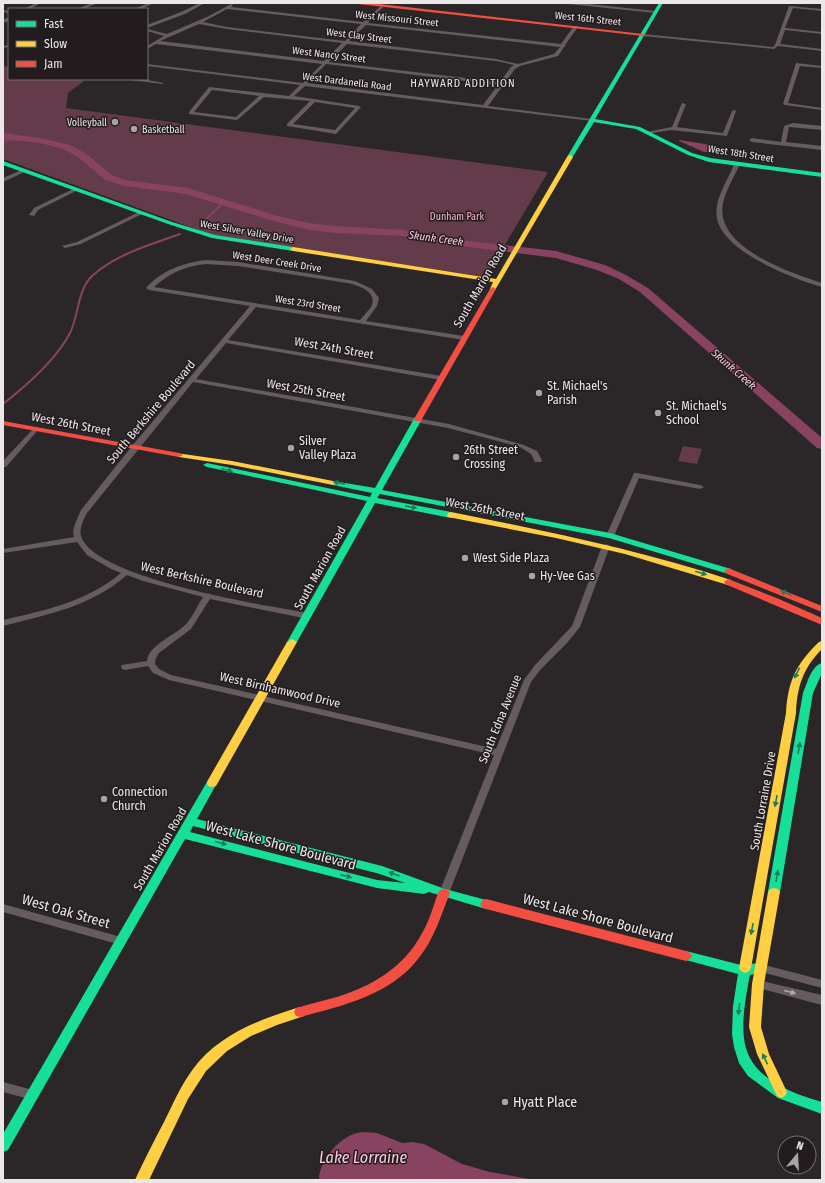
<svg xmlns="http://www.w3.org/2000/svg" width="825" height="1183" viewBox="0 0 825 1183" font-family="'Fira Sans Condensed',sans-serif">
  <rect width="100%" height="100%" fill="#2b2729"/>
  <path fill="#643b4b" d="M3 66 9 67V79H75L84 81 68 93 66 108 548 172 486 277 215 236 3 159Z
    M683 446 702 449 697 464 678 461Z"/>
  <path fill="#884360" d="M680 140 711 145 717 148 712 152H704L679 141Z
    M362 1132 377 1133 402 1143 412 1142 424 1144 462 1164 490 1172 535 1180H319C319 1159 342 1134 362 1132Z"/>
  <g fill="none" stroke-linecap="round" stroke-linejoin="round">
    <path stroke="#884360" stroke-width="1.5" d="M3 141 20 138"/>
    <path stroke="#884360" stroke-width="2" d="M200 225 224 202
      M3 404C26 386 57 358 70 333 79 315 77 291 92 276 116 254 150 245 180 234"/>
    <path fill="#884360" fill-rule="evenodd" d="M3 133 40 138 70 145 85 153 112 175 125 180 188 188 278 216 309 223 336 226 403 230 461 240 556 251 605 265 626 275 648 288 822 438V449L817 448 640 292 619 279 597 270 556 258 461 246 403 236 336 233 309 230 270 220 186 194 125 186 105 180 78 157 63 149 40 143 3 139Z"/>
    <path fill="#665b5f" fill-rule="evenodd" d="M36 3H41L29 9H24Z
      M92 3H98L83 9H77Z
      M148 3H154L141 9H135Z
      M200 3H205L185 14 147 28V25L181 12Z
      M566 3H580L655 11 657 12 655 13 568 4Z
      M231 4 233 5 231 7 363 22 382 5H383V7L368 23 561 44 574 26H578V27L565 45 566 46 564 47 558 56 520 66 515 69 488 106 592 119 594 120 592 121 305 86 294 96 359 106 361 107 336 134 287 126V124L310 101 264 97 237 120 189 114V112L209 87 289 96 300 85 147 66V64L303 83 322 64 156 44 147 49V46L164 36 147 31V29L167 34 209 16ZM227 9 361 24 345 41 227 27 203 22ZM199 24 227 29 342 43 324 61 160 41ZM366 25 560 47 554 54 518 64 496 59 349 41ZM347 44 496 61 514 65 511 67 500 82 329 62ZM326 64 498 85 483 105 307 83ZM212 90 259 96 236 117 194 112ZM315 102 355 108 335 130 293 124Z
      M789 6 822 9V11L793 8 785 28 822 32V34L785 30 780 44 822 49V51L778 46 774 49 643 36 641 35 643 34 773 47 775 45Z
      M3 10 9 11V13L3 12Z
      M7 18H9V21L3 23V20Z
      M9 45V47L3 48V46Z
      M796 63 822 66V68L800 66 788 103 822 108V110L785 105 783 104Z
      M129 79H142L164 83 162 84 131 80Z
      M682 103 686 104 677 127 723 133 732 111 736 110V111L727 136 671 130 646 134V132L672 127Z
      M793 123 822 126V130L789 127 786 142 822 146V150L752 142 749 140 752 138 781 142 784 126Z
      M737 162 740 164C734 177 726 190 723 203 714 247 790 273 822 283V287C793 279 724 252 717 219 713 200 728 181 734 164Z
      M24 169 29 170 3 182V178Z
      M75 188 80 189 38 210 34 216 29 215 34 208Z
      M139 212 144 213 81 244 65 248 62 246 77 242Z
      M206 260 238 262 355 281 372 289 379 298 377 306 366 321 464 336 467 338 464 340 256 307 228 340 441 376 444 378 441 380 226 343 196 379 449 424 524 445 537 451 542 460 541 462H535L531 454 520 447 448 428 193 382 87 513C84 519 79 528 81 536 93 578 267 606 308 613L312 616 308 619 210 599 191 629 159 653 156 658 155 664 159 669 171 675 496 749 524 680 535 665 572 626 602 546 606 544 610 546 580 627 567 643 541 669 531 682 448 896 444 897 440 896 439 893 494 755 169 680 153 673 148 666 125 670 122 669 121 667 122 665 147 661C148 645 176 635 186 624 193 617 197 606 203 597L143 581 127 575C90 607 49 614 3 626V620C46 610 86 602 121 573L111 569 87 555 77 542 3 553V549L74 537 73 531 75 524 81 510 132 446 250 306 149 290 146 288C162 270 183 263 206 260ZM206 264 238 266 347 283C358 285 379 292 371 307 368 311 364 315 360 320L154 287C170 273 185 266 206 264Z
      M36 427 38 428 39 429 38 430 6 467H3V461L34 428Z
      M634 473H637L700 485 704 487 700 489 639 478 614 536 610 538H607L606 536Z
      M3 904 121 937 125 938 126 941 125 944 121 945 3 912Z
      M761 964 822 980V988L757 971 756 968 757 965Z
      M758 980 822 995V1005L754 987 753 984 754 981Z
      M3 1082 33 1090 37 1091 39 1095 37 1099 33 1100 3 1092Z"/>
    <path fill="#16e098" fill-rule="evenodd" d="M659 3H663L595 119 640 127 692 153 710 158 822 173V177L709 162 688 155 636 129 594 122 572 158H568L567 157Z
      M3 161 172 222 215 235 293 247 296 249 293 251 212 238 168 224 3 165Z
      M415 417H421L422 419 382 490 610 533 731 569 732 571 731 573H725L609 538 380 494 377 498 451 512 455 515 451 518 375 503 297 642 295 644H289L287 642 367 501 207 467 203 465 207 463 370 497 372 493 333 485 329 483 333 481 375 488Z
      M822 663V673L813 693 780 892 778 895 774 896 770 895 768 892 803 693C807 684 811 666 822 663Z
      M212 779 216 780 217 783 197 819 382 866 445 889 490 901 492 904 490 907 486 909 429 892 424 894 377 888 185 839 8 1150 3 1152V1134L208 780ZM193 826 380 874 405 883 377 880 190 832Z
      M686 951 741 965 745 963C752 965 758 962 765 965L767 968 765 971 750 975 749 979C745 1003 738 1036 750 1058 763 1083 797 1095 822 1102V1114L778 1098 748 1076 739 1063 734 1047 732 1034 733 1006 738 974 682 959 680 956 682 953Z"/>
    <path fill="#ffcf43" fill-rule="evenodd" d="M570 155 573 157 495 290H491L490 289 493 282 293 251 290 249 293 247 496 279 567 157Z
      M176 453 232 461 333 481 337 483 333 485 232 465 179 457 175 455Z
      M451 512C546 531 640 550 731 580L732 582 728 585 625 554 556 538 448 517 447 515 448 513Z
      M292 639 297 642 216 786 212 787 208 786 207 783 208 780 287 642Z
      M822 641V649C803 668 797 687 796 713L751 968 749 971 745 973 741 971 739 968 786 713C788 681 796 664 819 642Z
      M774 888 778 889 780 892 764 984 761 1027 769 1054 787 1092 785 1096 781 1098 777 1096 757 1054 749 1027 752 984 768 892 770 889Z
      M300 1007 304 1008 306 1012 304 1016 277 1025 251 1036 227 1051 206 1071 188 1099 149 1180H135C144 1160 154 1141 164 1122 173 1104 181 1085 193 1069 219 1034 261 1019 300 1007Z"/>
    <path fill="#f24e42" fill-rule="evenodd" d="M356 3H371L643 34 645 35 643 36 358 4Z
      M493 287 496 289 422 419 421 421H415L414 419 490 289Z
      M3 421 179 453 183 455 179 457 3 425Z
      M728 568 822 606V612L725 573 724 571Z
      M728 579 779 599 822 618V625L725 584 724 582Z
      M444 889 448 890 450 893C441 915 434 940 418 959 390 995 342 1006 300 1017L296 1016 294 1012 296 1008C309 1004 323 1001 337 997 372 986 403 968 421 935 429 922 433 907 438 893L440 890Z
      M486 899 686 951 690 953 692 956 690 959 686 961 486 909 482 907 480 904 482 901Z"/>
  </g>
  <defs><path id="oneway-solid" d="M-6-.8H1V-3.2L6.5 0L1 3.2V.8H-6Z"/></defs>
  <g fill="#1c7e5b">
    <use href="#oneway-solid" transform="translate(227 470) rotate(14)"/>
    <use href="#oneway-solid" transform="translate(339 483) rotate(-169)"/>
    <use href="#oneway-solid" transform="translate(411 507) rotate(11)"/>
    <use href="#oneway-solid" transform="translate(701 573) rotate(18)"/>
    <use href="#oneway-solid" transform="translate(786 593) rotate(-158)"/>
    <use href="#oneway-solid" transform="translate(797 673) rotate(116)"/>
    <use href="#oneway-solid" transform="translate(799 748) rotate(-80)"/>
    <use href="#oneway-solid" transform="translate(776 801) rotate(100)"/>
    <use href="#oneway-solid" transform="translate(221 843) rotate(15)"/>
    <use href="#oneway-solid" transform="translate(394 874) rotate(-160)"/>
    <use href="#oneway-solid" transform="translate(346 876) rotate(15)"/>
    <use href="#oneway-solid" transform="translate(777 876) rotate(-80)"/>
    <use href="#oneway-solid" transform="translate(752 929) rotate(101)"/>
    <use href="#oneway-solid" transform="translate(739 1009) rotate(96)"/>
    <use href="#oneway-solid" transform="translate(765 1059) rotate(-115)"/>
  </g>
  <use fill="#afa8aa" href="#oneway-solid" transform="translate(790 992) rotate(15)"/>
  <g fill="#a8a4a5" stroke="#221c1e" stroke-width="1.5">
    <circle cx="115" cy="122" r="4"/>
    <circle cx="134" cy="129" r="4"/>
    <circle cx="539" cy="393" r="4"/>
    <circle cx="658" cy="413" r="4"/>
    <circle cx="291" cy="448" r="4"/>
    <circle cx="456" cy="457" r="4"/>
    <circle cx="465" cy="558" r="4"/>
    <circle cx="532" cy="576" r="4"/>
    <circle cx="104" cy="799" r="4"/>
    <circle cx="505" cy="1102" r="4"/>
  </g>
  <g text-anchor="middle" stroke-width="3" stroke-linejoin="round" paint-order="stroke">
    <g font-size="10" fill="#ebe7e8" stroke="#221c1e">
      <text transform="translate(397 18) rotate(6)" y="4">West Missouri Street</text>
      <text transform="translate(588 18) rotate(6)" y="4">West 16th Street</text>
      <text transform="translate(359 35) rotate(7)" y="4">West Clay Street</text>
      <text transform="translate(329 54) rotate(7)" y="4">West Nancy Street</text>
      <text transform="translate(347 81) rotate(7)" y="4">West Dardanella Road</text>
      <text transform="translate(741 153) rotate(9)" y="4">West 18th Street</text>
      <text transform="translate(247 231) rotate(10)" y="4">West Silver Valley Drive</text>
      <text transform="translate(277 261) rotate(9)" y="4">West Deer Creek Drive</text>
      <text transform="translate(308 303) rotate(9)" y="4">West 23rd Street</text>
    </g>
    <g font-size="10" fill="#ebe7e8" stroke="#221c1e" text-anchor="end">
      <text x="107" y="126">Volleyball</text>
      <text x="142" y="133" text-anchor="start">Basketball</text>
    </g>
    <g font-size="10" fill="#f9b6ce" stroke="#221c1e">
      <text x="457" y="220">Dunham Park</text>
    </g>
    <g font-size="11" letter-spacing="1" fill="#ebe7e8" stroke="#221c1e">
      <text x="463" y="87">HAYWARD ADDITION</text>
    </g>
    <g font-size="11" font-style="italic" fill="#facddd" stroke="#221c1e">
      <text transform="translate(436 238) rotate(8)" y="4">Skunk Creek</text>
      <text transform="translate(734 369) rotate(41)" y="4">Skunk Creek</text>
    </g>
    <g font-size="12" fill="#ebe7e8" stroke="#221c1e">
      <text transform="translate(480 286) rotate(-60)" y="4">South Marion Road</text>
      <text transform="translate(334 348) rotate(10)" y="4">West 24th Street</text>
      <text transform="translate(306 390) rotate(10)" y="4">West 25th Street</text>
      <text transform="translate(151 412) rotate(-50)" y="4">South Berkshire Boulevard</text>
      <text transform="translate(71 424) rotate(11)" y="4">West 26th Street</text>
      <text transform="translate(485 509) rotate(11)" y="4">West 26th Street</text>
      <text transform="translate(320 568) rotate(-61)" y="4">South Marion Road</text>
      <text transform="translate(202 580) rotate(13)" y="4">West Berkshire Boulevard</text>
      <text transform="translate(280 690) rotate(13)" y="4">West Birnhamwood Drive</text>
      <text transform="translate(500 719) rotate(-68)" y="4">South Edna Avenue</text>
      <text transform="translate(763 801) rotate(-80)" y="4">South Lorraine Drive</text>
      <text transform="translate(160 849) rotate(-60)" y="4">South Marion Road</text>
    </g>
    <g font-size="12" fill="#ebe7e8" stroke="#221c1e" text-anchor="start">
      <text x="547" y="390">St. Michael's<tspan x="547" dy="14">Parish</tspan></text>
      <text x="666" y="410">St. Michael's<tspan x="666" dy="14">School</tspan></text>
      <text x="299" y="445">Silver<tspan x="299" dy="14">Valley Plaza</tspan></text>
      <text x="464" y="454">26th Street<tspan x="464" dy="14">Crossing</tspan></text>
      <text x="473" y="562">West Side Plaza</text>
      <text x="540" y="580">Hy-Vee Gas</text>
      <text x="112" y="796">Connection<tspan x="112" dy="14">Church</tspan></text>
    </g>
    <g font-size="14" fill="#ebe7e8" stroke="#221c1e">
      <text transform="translate(281 845) rotate(15)" y="5">West Lake Shore Boulevard</text>
      <text transform="translate(66 911) rotate(16)" y="5">West Oak Street</text>
      <text transform="translate(598 918) rotate(15)" y="5">West Lake Shore Boulevard</text>
    </g>
    <g font-size="14" fill="#ebe7e8" stroke="#221c1e" text-anchor="start">
      <text x="513" y="1107">Hyatt Place</text>
    </g>
    <g font-size="16" font-style="italic" fill="#facddd" stroke="#221c1e">
      <text x="363" y="1163">Lake Lorraine</text>
    </g>
  </g>
  <rect width="825" height="1183" fill="none" stroke="#ebe7e8" stroke-width="8"/>
  <rect x="8" y="8" width="140" height="72" fill="#221c1e" stroke="#726d6f"/>
  <rect x="16" y="21" width="20" height="6" fill="#16e098" stroke="#726d6f"/>
  <text x="44" y="28" font-size="12" fill="#ebe7e8">Fast</text>
  <rect x="16" y="41" width="20" height="6" fill="#ffcf43" stroke="#726d6f"/>
  <text x="44" y="48" font-size="12" fill="#ebe7e8">Slow</text>
  <rect x="16" y="61" width="20" height="6" fill="#f24e42" stroke="#726d6f"/>
  <text x="44" y="68" font-size="12" fill="#ebe7e8">Jam</text>
  <g transform="translate(797 1155) rotate(18)"><circle r="19" fill="#221c1e" stroke="#726d6f"/>
  <path d="M0-3L7 15L0 10L-7 15Z" fill="#a8a4a5"/>
  <text y="-6" font-size="11" font-weight="bold" text-anchor="middle" fill="#ebe7e8">N</text>
  </g>
</svg>
